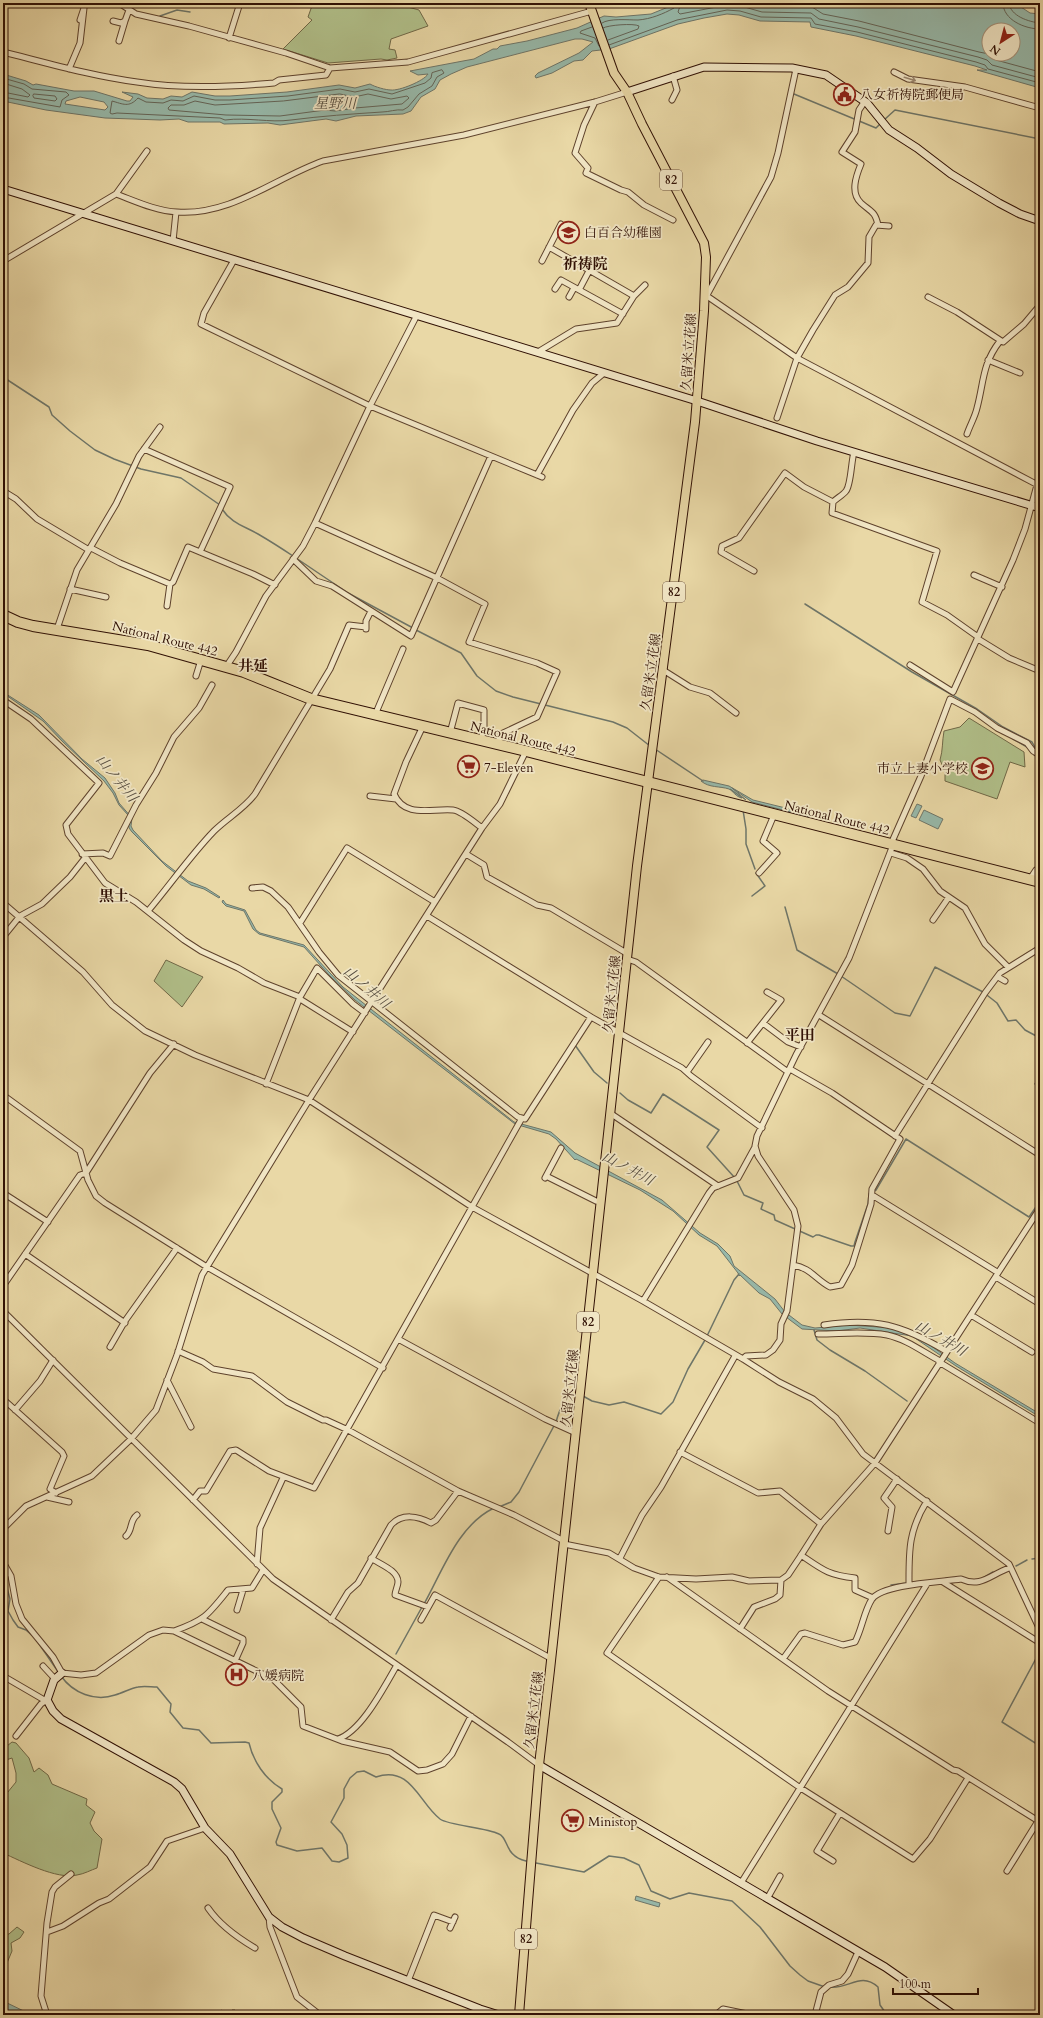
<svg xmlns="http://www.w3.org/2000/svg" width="1043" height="2018" viewBox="0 0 1043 2018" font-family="Cardo,'Noto Serif JP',serif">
  <rect width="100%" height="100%" fill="#e9d8a6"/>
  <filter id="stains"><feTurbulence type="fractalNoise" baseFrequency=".005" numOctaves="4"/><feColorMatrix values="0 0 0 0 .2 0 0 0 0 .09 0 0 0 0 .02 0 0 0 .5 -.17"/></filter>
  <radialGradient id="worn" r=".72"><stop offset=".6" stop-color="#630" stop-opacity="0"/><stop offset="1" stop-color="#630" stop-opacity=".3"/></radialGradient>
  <path fill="#b1c08a" stroke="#706847" d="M313 3H393L419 10 428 26 391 39 389 49 395 50 397 58 387 60 381 59 328 63 283 49 312 20 308 17Z
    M969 718 1024 752 1025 767 1010 762 997 799 945 781V771L940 760C943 750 942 742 944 731L960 727Z
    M166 960 203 977 182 1007 154 981Z
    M12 1742 16 1743 29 1758 34 1772 39 1768 48 1775 52 1784 87 1799 86 1805 95 1812 90 1823 94 1831 102 1839 97 1868C91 1870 84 1874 77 1875 57 1880 21 1861 3 1853V1798L16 1782V1773L12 1758 3 1761V1744L7 1746Z
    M17 1927 24 1932 20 1938 11 1943 12 1951 7 1963H3V1935L9 1934Z
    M221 2010 228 2014 232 2010H235V2015H217Z"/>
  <path fill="#97b9aa" stroke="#6e7568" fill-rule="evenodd" d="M678 3H1015L1030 13 1040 14V88L977 70H987L975 66 856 36 811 27 810 22 760 21 739 15 727 14 704 18 678 24 609 49 592 51 583 60 574 61 552 73 536 78 535 76 538 73 579 53 593 42 582 39H575L467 67 451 74 440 80 435 89 421 97 411 111 403 114 356 116 336 121 326 119 280 125 268 123 224 124 220 122H188L179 119 160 120 105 118 46 110 3 101V74L26 81 33 85 36 84 74 91H94L127 101H130L133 97 122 92 138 94 147 98 163 99 171 96 182 97 192 92 215 96H230L287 92 339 85 355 88 370 84C375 87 386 90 391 90 399 91 424 81 428 74L418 75 410 71 463 61 474 59 493 49H497L500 46 527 41 577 28 604 16 616 17 651 14ZM989 30H1013V54H989ZM80 97 104 102 108 107 105 110 65 104 66 101Z
    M3 692 39 715 82 759 105 778 115 793 119 803 132 818 131 826 133 830 162 861 188 881 206 888 220 897 219 898 204 889 191 885 166 866 132 832 129 828 128 815 119 805 113 793 104 781 62 741 43 721 3 693Z
    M703 780 729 786 753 800 810 814V817L752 802 732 788 746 800 730 789 742 798C736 797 733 791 729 789 720 786 709 788 701 781Z
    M917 804 922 806 916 818 911 816Z
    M924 810 943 819 938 829 919 820Z
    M223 900 226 904 245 910 256 930 260 933 304 945 343 987 514 1122 551 1132 575 1153 662 1200 700 1233 718 1244 730 1256 734 1266 775 1299 785 1312 802 1325 815 1328 849 1325 893 1328 923 1340 955 1363 1040 1414V1417L956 1366 912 1336 860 1328 837 1331 802 1329 782 1314 770 1299 759 1293 740 1275 739 1276 738 1273 717 1246 699 1235 673 1211 640 1190 576 1159 575 1160 556 1139 549 1134 515 1124 355 1000 330 976 304 947 259 934 253 929 244 911 226 906 222 902Z
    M636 1896 660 1903 659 1907 635 1900Z
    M3 2001 32 2015H3Z"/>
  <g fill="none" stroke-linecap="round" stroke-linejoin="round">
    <path stroke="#646457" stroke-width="1" d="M681 3 678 12 680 14 727 5 741 6 762 12 811 13 819 19 858 27 978 57 987 60 992 65 1040 78
      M752 3 763 6 812 7 823 14 859 21 979 52 989 54 996 60 1040 72
      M1003 3C1003 20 1025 29 1040 29
      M1009 3C1010 16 1029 22 1040 23
      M602 23C609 18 628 20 638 20 651 19 663 14 674 8L676 3
      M592 27 581 31 580 33 595 38 599 46
      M603 28C608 25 634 23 639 26L638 29 608 40
      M609 45 677 20 727 10 740 11 761 17 811 18 815 24 857 32 976 62 985 65 988 69 1040 83
      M442 70 444 73 437 77 432 86 419 94 408 107 403 110C396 109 389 112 382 112 351 114 322 116 291 120 270 123 247 117 225 120L220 118 117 113 112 114 110 113 112 101C123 104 129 108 138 98L146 102 163 103 171 100 183 101 194 96 215 100H230L288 96 340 89 355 92 369 89 392 94 425 83 431 78 432 73Z
      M3 78 24 84 32 89 66 92 69 95 62 100 60 107 3 97
      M3 83 22 89 30 95 28 97 3 92
      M34 94 55 96 57 99 55 101 34 98 33 96Z
      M340 94 354 97 368 94 391 99 407 96 409 98 402 104 355 108 335 111 325 110 280 116 226 115 169 110 168 108 171 105H184L195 101 215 105 283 101Z"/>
    <path stroke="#6e7568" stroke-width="1.5" d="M160 16 177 10 190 12
      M794 94 876 128 881 123
      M884 120 895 110 1040 139
      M3 377 49 407 52 415 70 431 95 450 114 459 141 469 181 478 220 505
      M222 509C231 523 244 526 258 534 270 541 281 548 293 556
      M296 558 348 593 413 628
      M805 604 912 672 977 709 1003 727 1032 742 1037 751
      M416 630 461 653 477 676 496 691 513 697 613 722 627 728 650 746
      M1013 739 1027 747
      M655 749 703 781
      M1034 755 1040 759
      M743 810 746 829V844L755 869
      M752 896 765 886 756 873
      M785 907 797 950 838 974
      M841 976 895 1013 910 1016 935 967 983 992 997 1003 1008 1021 1016 1020 1025 1030 1040 1038
      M575 1045 594 1072 607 1083
      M1040 1076 1035 1084 1040 1088
      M620 1093 628 1100 651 1113 663 1094 719 1130 707 1147 735 1178
      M737 1181 744 1195 763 1203 761 1209 774 1215 775 1220 813 1237 816 1235H819L851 1246H854L855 1242 868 1204 869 1194 876 1190 906 1139 1029 1217 1040 1201
      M814 1330 817 1340 830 1350 865 1371 907 1401
      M707 1336 734 1280 739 1274
      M583 1396 592 1401 609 1405 624 1402 661 1414 673 1402 688 1369 705 1340
      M499 1507 511 1502 519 1492 556 1422C559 1411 564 1396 578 1395
      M1032 1559 1040 1558
      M1016 1566 1027 1560
      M3 1573 10 1599 8 1611 13 1620 18 1627 26 1630 35 1638 59 1673
      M946 1578 962 1577
      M983 1578 993 1572
      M891 1585 907 1583
      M424 1604C442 1572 458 1525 494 1508
      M1040 1651 1002 1722 1040 1746
      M396 1654 422 1607
      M61 1676C73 1693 95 1702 115 1695 123 1693 131 1688 138 1687 144 1686 151 1687 157 1687L171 1704 170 1712 183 1728 199 1730 211 1743 245 1742 249 1743C253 1761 265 1779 282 1789V1792L272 1802V1809L281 1828 276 1842 277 1845 297 1851 322 1848 332 1861 339 1862 348 1858 347 1845 342 1834 331 1822 344 1798V1789L350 1778 357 1772 364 1771 376 1777C411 1765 419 1803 440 1819 450 1826 485 1827 499 1834 509 1838 504 1856 526 1861
      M536 1863 584 1872 609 1856 624 1858 639 1865 651 1891 670 1899 689 1893 732 1901 760 1927 790 1966 800 1975 808 1981 825 1987
      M829 1987C849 1990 860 1971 878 1987L880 2005 887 2015"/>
    <defs>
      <path id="street" d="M119 3 136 14 189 26 286 53 330 68 408 62 592 11
        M113 21 121 23 125 21 129 10
        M229 38 240 3
        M119 41 125 21
        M3 52C47 63 92 76 137 82 181 89 230 87 274 83L279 80 326 75 330 68
        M69 69 80 43 84 8 80 20
        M894 72 908 79 965 87 1040 108
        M672 100 677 90 673 76
        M865 101 859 110 855 132 842 152 861 164C856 176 850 193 861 203 871 212 875 211 878 225
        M595 102 584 125 575 153 588 168 586 173 621 190 628 192 644 205 673 220
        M116 194 147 151
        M173 241 176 212
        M549 247 634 296
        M234 260 204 313 201 324 370 406 542 477
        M3 261 116 194C135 201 156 211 177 212 231 216 275 178 323 161L464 135 595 102 627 92
        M542 261 561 224
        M555 289 561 280 623 314
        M579 290 589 271
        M704 294 797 358 1036 484
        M707 295 771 177 778 153 796 69
        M569 297 574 288
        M928 297 957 312 1003 342 1024 324 1040 305
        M538 352 576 329 617 323 634 296 645 285
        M988 360 1020 373
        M777 418 797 358 813 330 835 295 848 287 868 263 869 237 876 225 889 226
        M967 434C970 425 975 417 977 408 984 382 982 364 1000 341
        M144 449 230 487 200 552
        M537 475 573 410 592 383 604 373
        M3 491 16 499 37 519 89 550
        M833 502 832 513 937 551 922 602 947 615 978 637
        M315 523 437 578 485 604 469 642 537 663 557 672 537 717 501 734 497 745
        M91 548 120 563 170 584 167 606
        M293 559 316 581 332 586 411 636 491 456
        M754 571 721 552 722 546 739 538 785 473 804 487 833 502C837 498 843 495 846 491 851 485 851 463 854 452
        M974 575 1002 587
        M170 584 173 582 188 547 253 574 275 585
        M70 589 106 597
        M57 629 77 570 116 504 139 456 160 427
        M366 629V621L371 611
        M978 639 1009 658 1040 671
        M910 665 953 692 1013 560 1025 529 1040 474
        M226 667 236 652 266 596 303 546 315 523 370 406 417 315
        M663 670 690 687 710 693 736 713
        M196 676 200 663
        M3 700 31 719 99 783 66 825 68 834 105 883 136 902 184 940 201 951 238 968 264 983 300 997
        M375 715 403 649
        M423 726 406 762 394 794C405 819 432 808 453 810 462 811 475 823 482 828
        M450 733 458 703 484 710V727L481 740
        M370 796 396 799
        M891 844 921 776 950 699 975 712 997 728 1027 743 1033 751 1040 755
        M891 853 907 858 923 869 940 891 965 908 985 944 1008 967
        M82 854 103 853 110 856 136 805 156 773 174 737 199 708 212 685
        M466 854 484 865 487 877 537 905 551 908 628 954
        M759 873 777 853 763 841 774 815
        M1030 879 1036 870 1040 868
        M252 888 263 887 271 891 288 907 319 952 338 975 518 1117 525 1119 591 1017
        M3 903 83 972 112 1005 145 1031 195 1055 309 1100 472 1207 643 1301 743 1359 779 1382 813 1399 836 1418 863 1454 1009 1564 1040 1630
        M148 911C170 885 190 856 214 831 227 818 244 809 255 794L330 669 349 625 366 627
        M427 916 591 1017 682 1068 691 1076 762 1128
        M933 920 949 897
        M300 923 347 848 435 902
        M3 937 20 916 42 904 70 877 85 858
        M627 959 636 962 788 1072
        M998 977 1005 981
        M300 999 353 1032
        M819 1015 1040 1155
        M763 1023 788 1042 801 1047
        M747 1043 781 1000 767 992
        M790 1069 832 1093 900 1139 872 1189 871 1204 852 1265 841 1285 830 1287C815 1279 811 1268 793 1265
        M687 1072 708 1042
        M266 1084 300 997 317 968 353 1004 365 1013
        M3 1095 80 1151 88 1180 96 1196 105 1203 207 1267 383 1368
        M610 1113 718 1186
        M895 1136 985 993 1000 973 1040 948
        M546 1176 596 1201 601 1202
        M545 1178 561 1148
        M3 1193 48 1222
        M872 1195 997 1272
        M25 1254 125 1323
        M996 1277 1040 1304
        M3 1286 80 1175 86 1173 150 1073 174 1044
        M643 1301 709 1193 713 1188 738 1178 755 1147
        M3 1311 273 1579 508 1742 539 1765
        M971 1315 1032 1352
        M824 1325C875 1317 902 1325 946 1351
        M818 1334C841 1334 864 1331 887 1335 906 1339 923 1352 940 1361
        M398 1339 545 1419 576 1433
        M110 1347 125 1321 177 1248
        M178 1351 203 1362 213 1369 252 1376 287 1402 323 1420H326L348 1430 458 1491 514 1515 564 1541
        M743 1359 746 1356 766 1355 773 1350 780 1340 781 1324 787 1311 798 1226 794 1210 758 1156 755 1146 757 1136 796 1055 849 958 893 845
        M939 1362 1040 1423
        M167 1380 191 1427
        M3 1399 62 1452 64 1456 50 1489 56 1493
        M15 1410 40 1381 53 1360
        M680 1452 758 1493 780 1491 821 1524
        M47 1497 69 1502
        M193 1500 200 1491H206L230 1451 236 1450 269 1471 314 1488 522 1118
        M3 1529 26 1506 92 1476 131 1439 156 1410 177 1355 202 1275 309 1100 482 828 500 804 526 751
        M888 1531 892 1507 884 1498 897 1479
        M126 1536C133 1530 129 1521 137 1515
        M564 1544 609 1553 634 1568 659 1577 696 1579 732 1577 749 1581 781 1580 788 1575 800 1557 821 1524 875 1463 1040 1208
        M801 1555C823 1570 828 1575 855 1578V1590L873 1598
        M371 1558C379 1564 398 1570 398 1582 398 1586 395 1591 395 1595L428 1607
        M620 1558 642 1515 661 1487 735 1356
        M3 1562 11 1576 16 1604 22 1619 53 1657 62 1673 81 1675 96 1673 149 1635 163 1630 174 1631 273 1679 301 1707 303 1726 342 1741 390 1752 418 1771 427 1770 443 1764 452 1754 471 1716
        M257 1564 260 1528 283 1478
        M659 1577 607 1653 799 1787 913 1859 930 1839 968 1778
        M667 1577 828 1691 953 1770 958 1771 1040 1822
        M943 1582 1037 1641 1040 1638
        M909 1585C909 1552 908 1531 927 1501
        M237 1610 243 1590
        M202 1619 243 1639V1643L235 1661
        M331 1620 348 1592 358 1583 391 1525C402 1513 418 1516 431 1523L436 1520 458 1491
        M421 1620 435 1595 552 1659
        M740 1629 754 1607 775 1599 780 1595 781 1580
        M174 1631C205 1620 208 1615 228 1590L252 1588 263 1570
        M783 1659 801 1634 805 1633 843 1645 855 1642C862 1629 864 1611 872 1599 883 1584 942 1582 961 1579 981 1588 990 1575 1009 1568
        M43 1666 55 1679
        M3 1676 46 1701
        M16 1736 41 1704 47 1700
        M338 1739C362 1731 384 1687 397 1665
        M833 1861 817 1851 840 1813
        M1007 1871 1038 1821
        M741 1883 927 1584
        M767 1899 780 1876
        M208 1908C219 1924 238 1938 255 1948
        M269 1917 270 1927 297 1997 320 2015
        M450 1928 455 1917
        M47 1932 63 1926 99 1903 109 1899 150 1867 167 1841 205 1828
        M408 1981 434 1915 453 1922
        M47 2015 41 1996 47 1923 52 1892 55 1887 71 1874
        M716 2015 723 2009 752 2015
        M815 2015 821 1992 829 1985 842 1981 848 1974 858 1952
        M1038 2015 1040 2012"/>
      <path id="secondary" d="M627 92 704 67 792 68 826 75 867 103 889 130 917 148 951 174 999 203 1020 214 1040 221
        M3 189 697 401 817 441 1040 508
        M62 1673 54 1680 47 1700 53 1711 61 1719 174 1782 182 1789 205 1828 230 1854 269 1917 282 1927 303 1938 345 1956 480 2009 499 2015
        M539 1765 885 1967 954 2015"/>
      <path id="primary" d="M519 2015 539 1765 550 1670 637 866 695 422 704 311 706 257 704 243 642 124 627 92 614 73 589 3"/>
      <path id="highway" d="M3 615 18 622 33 626 148 645 244 672 311 699 526 751 1040 882"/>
    </defs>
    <use href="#street" stroke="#5e422c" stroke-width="7"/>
    <use href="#secondary" stroke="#301004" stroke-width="9"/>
    <use href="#primary" stroke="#301004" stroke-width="10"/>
    <use href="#highway" stroke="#301004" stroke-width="12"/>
    <use href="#street" stroke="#f1e6c5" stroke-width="5"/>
    <use href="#secondary" stroke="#f1e6c5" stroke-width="7"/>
    <use href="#primary" stroke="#e9d8a6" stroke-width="8"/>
    <use href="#highway" stroke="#e9d8a6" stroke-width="10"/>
  </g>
  <defs><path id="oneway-shaft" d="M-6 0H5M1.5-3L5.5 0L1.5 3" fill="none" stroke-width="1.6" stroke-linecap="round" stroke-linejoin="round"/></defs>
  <use stroke="#9a866e" href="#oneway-shaft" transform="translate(910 79) rotate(17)"/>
  <defs>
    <symbol id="civic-ring" viewBox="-11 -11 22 22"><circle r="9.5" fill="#f1e6c5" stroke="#8f2418" stroke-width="1.5"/><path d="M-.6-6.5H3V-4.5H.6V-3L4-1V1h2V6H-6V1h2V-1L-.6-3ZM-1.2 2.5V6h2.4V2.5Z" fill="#8f2418"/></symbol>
    <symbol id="school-ring" viewBox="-11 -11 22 22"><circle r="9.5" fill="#f1e6c5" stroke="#8f2418" stroke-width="1.5"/><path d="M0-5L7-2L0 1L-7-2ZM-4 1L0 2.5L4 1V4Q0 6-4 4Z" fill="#8f2418"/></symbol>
    <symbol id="supermarket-ring" viewBox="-11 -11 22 22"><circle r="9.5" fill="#f1e6c5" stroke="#8f2418" stroke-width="1.5"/><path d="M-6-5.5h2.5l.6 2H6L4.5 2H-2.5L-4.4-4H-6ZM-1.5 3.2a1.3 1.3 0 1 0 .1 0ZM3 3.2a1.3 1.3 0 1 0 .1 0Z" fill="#8f2418"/></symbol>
    <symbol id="hospital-ring" viewBox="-11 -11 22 22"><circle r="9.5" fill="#f1e6c5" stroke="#8f2418" stroke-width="1.5"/><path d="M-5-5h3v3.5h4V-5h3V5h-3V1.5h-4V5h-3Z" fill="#8f2418"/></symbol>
  </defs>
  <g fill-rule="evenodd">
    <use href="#civic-ring" x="832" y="82" width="25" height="25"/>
    <use href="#school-ring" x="556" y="220" width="25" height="25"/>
    <use href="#supermarket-ring" x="456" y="754" width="25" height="25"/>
    <use href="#school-ring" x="970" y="756" width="25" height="25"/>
    <use href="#hospital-ring" x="224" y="1662" width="25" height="25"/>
    <use href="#supermarket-ring" x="560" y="1808" width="25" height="25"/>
  </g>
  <g text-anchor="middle" stroke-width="3.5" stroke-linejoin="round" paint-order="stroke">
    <g fill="#f1e6c5" stroke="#6a503e" stroke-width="1">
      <rect x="660" y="170" width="22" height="20" rx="3"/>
      <rect x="663" y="582" width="22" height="20" rx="3"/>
      <rect x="577" y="1312" width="22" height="20" rx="3"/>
      <rect x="515" y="1929" width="22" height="20" rx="3"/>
    </g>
    <g font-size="12" font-weight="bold" fill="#301004">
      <text x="671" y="184">82</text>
      <text x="674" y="596">82</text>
      <text x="588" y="1326">82</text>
      <text x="526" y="1943">82</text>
    </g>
    <g font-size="13" fill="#301004" stroke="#f1e6c5" text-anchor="start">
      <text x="860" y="99">八女祈祷院郵便局</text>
      <text x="584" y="237">白百合幼稚園</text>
      <text x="484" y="772">7-Eleven</text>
      <text x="968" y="773" text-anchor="end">市立上妻小学校</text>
      <text x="252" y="1680">八媛病院</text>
      <text x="588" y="1826">Ministop</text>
    </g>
    <g font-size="13" fill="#301004" stroke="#f1e6c5">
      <text transform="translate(688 352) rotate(-86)" y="5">久留米立花線</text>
      <text transform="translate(165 638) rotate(14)" y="5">National Route 442</text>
      <text transform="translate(650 672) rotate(-82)" y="5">久留米立花線</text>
      <text transform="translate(523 738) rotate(14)" y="5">National Route 442</text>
      <text transform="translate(837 817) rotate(14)" y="5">National Route 442</text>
      <text transform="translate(611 994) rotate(-84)" y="5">久留米立花線</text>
      <text transform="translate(569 1388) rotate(-84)" y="5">久留米立花線</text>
      <text transform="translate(533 1710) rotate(-83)" y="5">久留米立花線</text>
    </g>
    <g font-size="14" font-style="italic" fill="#544b3e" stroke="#f1e6c5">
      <text x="335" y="108">星野川</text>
      <text transform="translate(117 778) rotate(51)" y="5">山ノ井川</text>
      <text transform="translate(367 987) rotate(41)" y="5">山ノ井川</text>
      <text transform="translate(628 1168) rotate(28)" y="5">山ノ井川</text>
      <text transform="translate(941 1338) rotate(30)" y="5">山ノ井川</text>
    </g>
    <g font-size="15" font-weight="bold" fill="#301004" stroke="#f1e6c5">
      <text x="585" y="269">祈祷院</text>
      <text x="253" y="671">井延</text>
      <text x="114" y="901">黒土</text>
      <text x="800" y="1040">平田</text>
    </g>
  </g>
  <rect width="1043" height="2018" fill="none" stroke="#e9d8a6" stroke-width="16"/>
  <rect x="4" y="4" width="1035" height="2010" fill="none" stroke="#301004" stroke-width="2"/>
  <rect x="8" y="8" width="1027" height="2002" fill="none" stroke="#301004"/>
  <g transform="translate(1001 42) rotate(216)"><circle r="19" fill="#f1e6c5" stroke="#a49078"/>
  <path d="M0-3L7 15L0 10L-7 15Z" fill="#8f2418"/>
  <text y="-6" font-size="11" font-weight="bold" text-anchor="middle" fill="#301004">N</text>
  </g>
  <path d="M893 1988v6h85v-6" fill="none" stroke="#301004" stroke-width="2"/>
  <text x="899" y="1988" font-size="12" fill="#301004" stroke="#f1e6c5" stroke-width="3" paint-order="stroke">100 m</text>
  <rect width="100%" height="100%" filter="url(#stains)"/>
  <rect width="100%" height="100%" fill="url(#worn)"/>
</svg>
